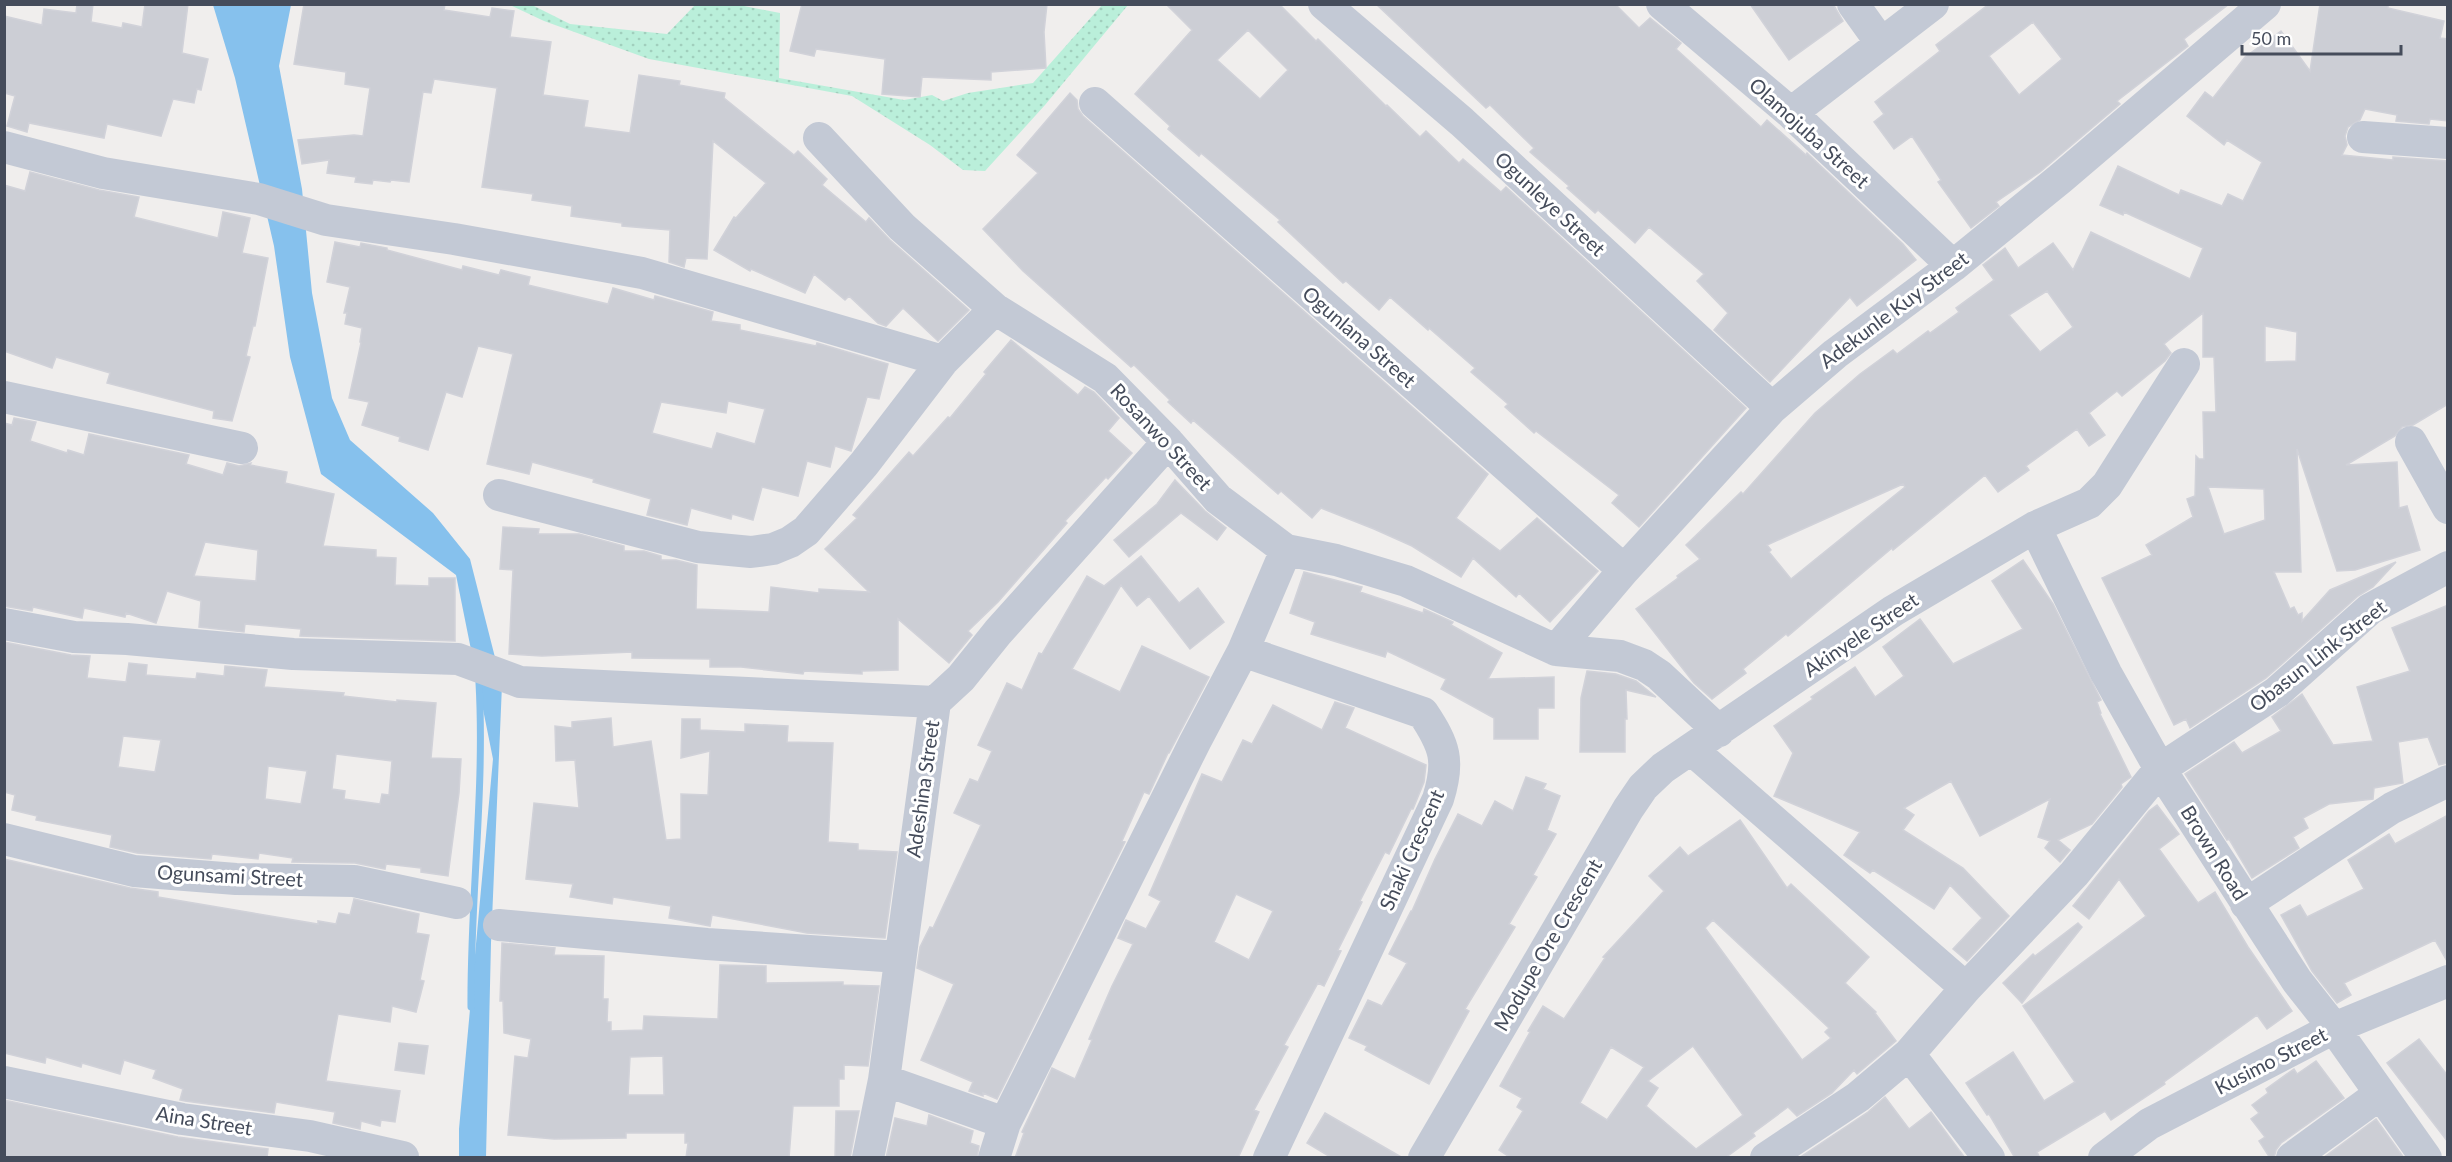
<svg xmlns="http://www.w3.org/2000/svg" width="2452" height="1162" viewBox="0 0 2452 1162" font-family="Lato,sans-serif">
  <defs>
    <pattern id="grass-dots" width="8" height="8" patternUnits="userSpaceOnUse" patternTransform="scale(1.5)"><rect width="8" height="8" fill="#baefda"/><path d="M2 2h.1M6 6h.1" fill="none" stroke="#a1cfbd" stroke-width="1.8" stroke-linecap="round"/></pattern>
  </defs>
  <rect width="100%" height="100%" fill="#f0eeed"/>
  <path fill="url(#grass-dots)" d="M510 5H532L570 24 667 34 695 5H739L780 13 779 78 904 100 932 95 943 101 968 93 1033 83 1102 5H1128L1045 105 985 171 963 170 930 145 852 96 649 59 544 21Z"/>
  <path fill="#86c1ed" d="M213 5H291L279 66 302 189 312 293 332 398 350 440 433 513 470 559 502 685 491 943 486 1157H459V1129L493 759 456 575 321 474 290 357 274 246 235 78Z"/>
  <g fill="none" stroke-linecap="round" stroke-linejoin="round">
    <path stroke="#86c1ed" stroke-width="7" d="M471 1007C470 899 485 791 479 683"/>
  </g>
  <path fill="#ccced5" stroke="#d1d2d9" stroke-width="1.5" fill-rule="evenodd" d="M77 4H93L91 22 122 28 123 23 142 27 145 4H188L182 53 208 59 201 90 197 89 194 103 173 99 161 136 107 124 104 138 29 123 27 132 7 126 15 96 4 93V16L42 25 44 9 76 13Z
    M304 4H445L444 10 490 17 492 8 514 11 510 37 551 42 543 95 588 101 584 127 630 133 639 75 680 81 679 85 725 93 724 98 794 155 798 151 827 179 822 185 866 222 869 218 890 240 969 310 938 341 903 308 886 326 878 323 849 296 845 300 814 274 805 293 751 269 750 271 714 250 734 217 736 218 766 183 713 141 707 259 686 258 684 267 669 262 670 230 622 226V223L571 216 572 206 532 200 533 194 482 187 497 88 434 79 431 93 423 92 409 182 391 180 390 182 373 180 372 184 355 182 356 177 327 173 329 160 302 164 298 140 354 135 363 136 370 88 345 84 346 72 294 64Z
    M802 4H1047L1044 32 1046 68 991 72V80L922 77 920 97 882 94 885 59 816 49 814 56 790 51Z
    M1166 4H1279L1316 41 1318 39 1386 106 1387 105 1420 137 1426 131 1459 163 1463 159 1501 192 1506 187 1746 408 1639 527 1612 503 1619 495 1536 431 1534 433 1505 407 1508 404 1471 372 1475 368 1429 328 1428 330 1390 297 1379 310 1346 281 1343 283 1278 222 1280 220 1201 153 1199 156 1168 129 1170 126 1135 94 1192 30ZM1248 30 1288 70 1260 99 1217 60Z
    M1376 4H1615L1639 28 1650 18 1681 43 1676 49 1709 79 1761 127 1767 120 1806 155 1807 153 1903 244 1916 260 1857 306 1850 297 1770 382 1714 330 1728 313 1697 281 1704 274 1649 227 1635 243 1598 210 1595 213 1567 188 1569 186 1530 152 1534 148 1490 105 1486 108Z
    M1750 4H1833L1843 21 1789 60Z
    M1989 4H2229L2184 39 2188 46 2117 101 2120 104 2040 172 1996 202 1999 206 1971 228 1938 182 1941 180 1912 136 1894 149 1874 122 1884 114 1875 102 1940 51 1936 45ZM2033 22 2062 59 2019 95 1989 56Z
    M2320 4H2388V8L2444 21 2440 38 2448 39V121L2430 119 2429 124 2396 121 2397 115 2365 109 2360 120 2348 127 2345 136 2347 145 2342 155 2393 160V157L2448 161V404L2413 425 2402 427 2395 436 2346 465 2397 462 2399 508 2407 506 2420 550 2355 570 2337 571 2297 449 2301 572H2274L2290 609 2294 607 2298 615 2302 613V621L2330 590 2396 562 2373 587 2358 596 2266 678 2190 728 2186 719 2174 725 2102 578 2152 555 2146 545 2193 517 2187 499 2195 496 2196 456 2199 459H2204L2203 412H2216L2214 357H2203V313L2164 344 2171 353 2165 361 2122 396 2117 391 2089 413 2105 435 2089 446 2077 429 2026 466 2029 470 1998 492 1985 475 1893 550 1892 548 1788 636 1786 634 1743 669 1746 673 1712 699 1694 683 1636 609 1678 578 1677 576 1700 559 1686 545 1741 492 1743 494 1815 413 1860 374 1893 350 1897 354 1928 331 1930 333 1959 312 1956 308 1994 280 1983 265 2005 248 2018 268 2053 243 2073 270 2091 232 2190 279 2203 248 2124 212 2123 215 2100 205 2118 166 2179 195 2181 190 2222 206 2228 194 2243 201 2262 162 2227 140 2224 145 2187 116 2205 92 2213 98 2245 57 2281 31 2310 71ZM2047 291 2073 327 2040 352 2009 315ZM2265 326 2297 332 2296 361 2265 362ZM1903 484 1905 487 1791 579 1769 552 1771 550 1767 545ZM2208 487 2264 489 2265 520 2224 534Z
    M1070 93 1077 100 1078 109 1083 116 1488 474 1456 518 1500 551 1537 518 1598 571 1550 622 1519 593 1516 597 1473 558 1461 577 1412 546 1374 529 1321 508 1312 518 1281 491 1278 494 1193 420 1191 423 1168 402 1170 400 1134 365 1131 367 1023 271 983 229 1038 173 1017 155Z
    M30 172 99 190 139 197 134 217 218 238 223 212 250 218 242 253 268 258 255 326H253L246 356 250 357 232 421 213 418 214 411 107 383 110 373 56 357 52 368 4 351V185L25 191Z
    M335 242 360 247 361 243 387 248V250L462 270 463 266 499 275 501 270 530 277 528 285 608 304 613 288 654 300 655 296 713 312 711 321 740 325V330L816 346 817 343 888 364 879 399 867 397 851 451 835 446 830 467 807 461 798 496 762 487 753 520 732 514 731 519 691 508 687 525 647 515 651 499 593 482 594 479 532 462 529 474 487 464 513 354 478 346 462 397 446 392 428 450 399 441 400 437 362 425 369 402 349 398 361 343 360 342 362 328 345 324 347 313H344L350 287 327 282ZM728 401 765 409 755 444 717 433 712 449 652 433 661 402 726 413Z
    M1011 340 1078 395 1085 387 1094 392 1119 418 1108 431 1132 453 1108 479 1106 477 1065 521 1067 523 998 602 968 631 972 635 949 663 898 619V670L862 671V674L804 671 803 674 741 667H710V659L632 658V652L542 656 509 654 513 570 500 569 503 527 539 529 538 534H579L624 546V551H644L661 556V560H676L697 565 696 609 769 612 771 587 819 593V589L869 592 825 549 857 518 853 515 909 452 913 456 948 417 950 418 986 374 984 372Z
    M14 418 36 422 30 441 67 453 68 450 84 455 89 434 189 455 186 464 223 475 227 463 239 466 251 463 250 465 287 472 285 483 334 494 323 546 376 550V557L396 558 395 585 429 586V578H455V641L300 636 301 629 245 624 244 632 199 627 201 601 167 591 156 623 126 613 125 617 84 608 82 618 33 607 32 611 4 606V423L12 425ZM205 542 258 550 256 581 194 576Z
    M1175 480 1205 511 1226 528 1217 540 1181 513 1129 557 1114 540 1157 504Z
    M1141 556 1179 603 1198 588 1224 622 1190 649 1149 596 1137 606 1121 585 1072 669 1120 692 1142 646 1209 677 1169 753H1168L1149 794 1144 792 1122 841 1125 842 997 1099 983 1093V1096L969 1091 973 1082 921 1060 954 984 917 968 920 947 930 927 933 928 981 825 954 813 970 779 978 782 992 751 978 745 1007 683 1022 690 1039 653 1042 654 1087 576 1104 586Z
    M2023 560 2053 604 2101 700 2097 702 2101 713 2100 714 2131 777 2121 784 2122 787 2092 824 2058 840 2070 850 2060 862 2045 848 2050 841 2038 837 2050 799 1980 836 1951 781 1904 808 1914 815 1903 830 1963 868 2009 916 1967 961 1953 949 1982 918 1950 885 1934 909 1873 870 1870 873 1844 855 1860 832 1774 796 1793 753 1774 726 1813 699 1811 697 1855 667 1875 697 1904 676 1883 647 1920 619 1953 664 2023 629 1992 581Z
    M1304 572 1362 587 1360 592 1423 613 1424 609 1453 622 1451 625 1502 653 1488 679 1554 677V708H1538V739H1494V718L1441 689 1446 679 1387 651 1385 657 1311 634 1315 622 1290 613Z
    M2448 605V763L2439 765 2428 737 2398 742 2403 783 2374 788 2373 799 2329 804 2303 818 2308 828 2293 837 2299 848 2252 878 2229 839 2227 840 2185 774 2234 742 2242 753 2281 731 2272 717 2302 694 2333 745 2373 741 2357 687 2410 671 2392 628Z
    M4 642 71 655 90 656 87 678 126 682 129 663 147 665 146 675 196 679 197 673 224 676 225 666 267 670 264 687 344 693 343 696 397 702V700L436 703 431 758 461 759 459 793 448 876 421 872V868L386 864 385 869 355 863 292 862 293 858 259 853 258 859 212 854 211 859 137 853 110 847 112 835 36 820 37 816 12 810 15 795 4 792ZM123 736 161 740 155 772 118 767ZM336 754 392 761 389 795 382 794 380 804 344 799 345 791 332 789ZM268 766 307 771 301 804 265 799Z
    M1587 671 1616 674 1636 681 1656 697 1626 690 1627 719H1625V752H1580L1581 698Z
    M1335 702 1354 708 1345 728 1426 765 1424 782 1413 809H1411L1389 854 1385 852 1360 901 1362 902 1338 950 1341 951 1324 986 1318 983 1284 1045 1288 1047 1254 1110 1259 1112 1238 1158H1015L1024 1133 1022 1132 1052 1068 1075 1079 1092 1040 1089 1039 1112 986 1133 944 1118 938 1126 920 1146 929 1161 901 1149 895 1202 774 1222 782 1243 740 1252 744 1273 705 1322 730ZM1236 894 1273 911 1249 960 1214 942Z
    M611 718 613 747 651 741 666 840 681 839V794L708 795 710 751 681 758 682 719H700V730L745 732V724L788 726 787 742 833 743 828 842 858 844V850L897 852 885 938 807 933 712 915 710 926 669 918 671 906 613 897 612 904 570 897 573 884 526 879 534 803 579 808 575 760 556 761 555 726 572 728V722Z
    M1526 777 1546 784 1543 789 1560 796 1547 830 1556 834 1533 875 1537 877 1509 924 1515 927 1465 1009 1469 1011 1429 1084 1365 1050 1367 1046 1349 1038 1368 1000 1382 1006 1407 963 1389 954 1411 911H1412L1435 859 1458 814 1482 826 1495 801 1513 811Z
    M2157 805 2179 834 2159 849 2198 903 2215 892 2248 947 2292 1011 2267 1029 2257 1015 2164 1082 2165 1084 2111 1120 2105 1111 2037 1152 2040 1158H2015L1989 1114 1987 1115 1966 1083 2013 1052 2044 1101 2075 1082 2023 1006 2146 916 2119 879 2089 919 2073 906 2149 811Z
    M2448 815V963L2435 940 2344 983 2351 995 2337 1003 2312 971 2281 915 2300 905 2307 917 2364 889 2348 860 2389 834 2395 844Z
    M1740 820 1787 888 1791 884 1869 957 1845 983 1876 1012 1875 1013 1896 1041 1857 1074 1854 1070 1832 1093 1797 1116 1788 1107 1753 1133 1755 1136 1725 1158H1511L1499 1150 1523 1111 1517 1107 1522 1098 1500 1086 1530 1032 1528 1031 1543 1006 1564 1019 1605 958 1603 957 1664 891 1649 876 1680 847 1688 856ZM1713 920 1829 1028 1825 1032 1831 1038 1802 1060 1705 928ZM1693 1046 1743 1115 1696 1149 1646 1106 1658 1088 1648 1081ZM1611 1047 1644 1067 1607 1120 1580 1103Z
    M4 859 130 888 158 892V897L318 924V921L336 924 339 913 350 915 354 899 419 914 416 933 429 935 420 980 424 981 416 1012 392 1006 390 1022 338 1014 326 1081 400 1091 395 1122 381 1120 380 1126 361 1121 360 1129 333 1123 335 1112 276 1102 274 1113 185 1101 180 1100 183 1089 153 1078 156 1070 124 1060 120 1074 82 1063 81 1067 46 1057 45 1063 4 1053Z
    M2078 923 2082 927 2022 1003 2003 983 2033 954 2035 956Z
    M502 943 555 948 554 955 604 956 603 999H608L607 1022H611V1031L643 1030 644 1016 718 1019 720 965 766 966V983L843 982V985L879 986 868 1066 844 1065V1079H839V1106H793L789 1158H686L688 1143H685V1133H626V1138L554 1139 508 1135 515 1056 528 1058 531 1039 504 1033 503 1001H500ZM663 1056 664 1095H628L630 1057Z
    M2419 1039 2448 1076V1142L2387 1063Z
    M399 1043 428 1046 424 1074 395 1070Z
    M2316 1061 2344 1098 2281 1143 2276 1150 2274 1158H2270L2259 1141 2265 1137 2251 1119 2259 1113 2252 1105 2268 1093 2266 1089 2294 1069 2297 1074Z
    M1885 1097 1909 1129 1931 1112 1965 1158H1799L1868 1112Z
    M4 1100 178 1137 268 1149 267 1158H4Z
    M836 1111H859L850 1158H835Z
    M1325 1113 1370 1139 1403 1158H1332L1307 1143Z
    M929 1115 973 1131 970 1143 979 1146 977 1158H886L895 1118 927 1126Z
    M2376 1119 2404 1158H2323Z"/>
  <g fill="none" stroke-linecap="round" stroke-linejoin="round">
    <path stroke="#c3c9d5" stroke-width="32" d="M1324 4 1462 122 1772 408
      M1662 4 1791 113 1953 266
      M1853 4 1881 43
      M1095 103 1624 570
      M1791 113 1933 4
      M2363 137 2448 143
      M819 138 902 227 995 309 1105 378 1168 442 1218 499 1286 550 1336 560 1406 581 1556 650 1620 656 1644 665 1659 675 1719 731
      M4 147 103 173 259 199 326 220 454 239 642 273 943 361
      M4 397 242 448
      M2411 442 2448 508
      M499 495 698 547 751 552 773 549 790 542 806 531 864 464 943 361 995 309
      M2035 527 2106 673 2160 769 2297 981 2334 1028 2426 1158
      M4 624 74 637 127 639 293 654 458 659 520 682 935 702
      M1556 650 1624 570 1772 408 1835 354 1953 266 2061 178 2265 4
      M1243 651 1423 713C1445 746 1450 761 1438 799L1269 1158
      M1691 749 1966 988
      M4 839 134 871 236 879 354 881 457 903
      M2246 904 2392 808 2448 781
      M499 925 707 944 899 957
      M1909 1054 1989 1158
      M884 1080 1005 1123
      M4 1082 182 1119 310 1136 403 1157
      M868 1158 884 1080 935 702 961 678 998 632 1168 442
      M994 1158 1005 1123 1195 742 1243 651 1286 550
      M1424 1158 1628 809 1643 787 1663 768 1893 611 2035 527 2089 503 2107 485 2184 364
      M1766 1158 1858 1097 1909 1054 1966 988 2074 874 2160 769 2277 692 2370 609 2448 567
      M2104 1158 2149 1124 2334 1028 2448 981
      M2292 1158 2380 1094"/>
  </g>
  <g text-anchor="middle" stroke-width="6" stroke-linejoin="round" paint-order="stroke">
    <g font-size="20" fill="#454c5b" stroke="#fff">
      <text transform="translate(1809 133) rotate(42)" y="7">Olamojuba Street</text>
      <text transform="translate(1550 204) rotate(43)" y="7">Ogunleye Street</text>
      <text transform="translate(1894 310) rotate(-37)" y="7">Adekunle Kuy Street</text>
      <text transform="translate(1359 337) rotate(41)" y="7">Ogunlana Street</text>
      <text transform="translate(1161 437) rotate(47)" y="7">Rosanwo Street</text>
      <text transform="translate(1861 635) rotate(-34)" y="7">Akinyele Street</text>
      <text transform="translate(2318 656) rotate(-38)" y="7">Obasun Link Street</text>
      <text transform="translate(923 789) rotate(-82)" y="7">Adeshina Street</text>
      <text transform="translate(1412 850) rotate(-66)" y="7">Shaki Crescent</text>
      <text transform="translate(2214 853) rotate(58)" y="7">Brown Road</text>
      <text transform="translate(230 876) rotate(3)" y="7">Ogunsami Street</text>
      <text transform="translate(1548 945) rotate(-60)" y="7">Modupe Ore Crescent</text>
      <text transform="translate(2271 1061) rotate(-27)" y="7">Kusimo Street</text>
      <text transform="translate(204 1121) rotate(9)" y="7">Aina Street</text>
    </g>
  </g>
  <rect width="2452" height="1162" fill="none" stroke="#454c5b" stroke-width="12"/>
  <path d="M2242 45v9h159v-9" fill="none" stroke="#454c5b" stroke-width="3"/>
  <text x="2251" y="45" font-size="18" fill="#454c5b" stroke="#ffffff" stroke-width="4.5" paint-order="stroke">50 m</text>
</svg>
